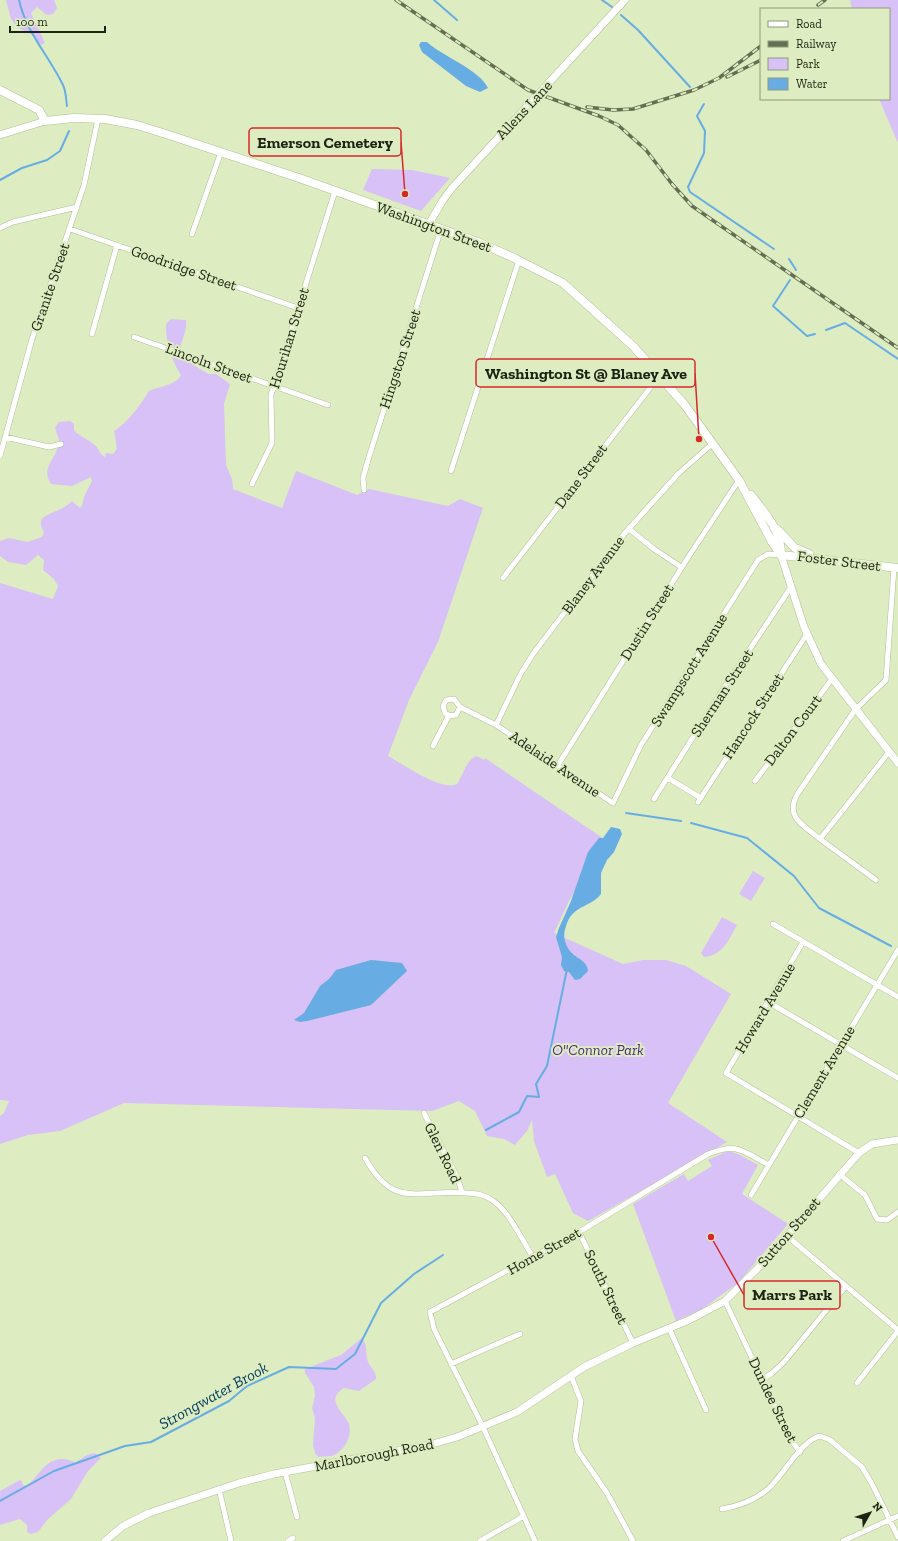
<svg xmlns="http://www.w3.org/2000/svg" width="898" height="1541" viewBox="0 0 898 1541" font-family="'Zilla Slab',serif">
  <rect width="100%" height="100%" fill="#ddedc1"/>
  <path fill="#d7c1f6" d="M6 0H54L57 8 53 14 47 15 37 7 31 13 45 43 41 45 32 35 17 27 11 19Z
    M850 0H898V143L879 99H889V9H852Z
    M372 169 412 170 450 178 421 211 363 190Z
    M171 319 186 320C188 333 178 344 180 356L200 369 209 374H216L230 384 224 404 226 465 232 479 233 489 282 508 296 471 357 495 369 489 448 506 460 499 483 508 438 642 409 700 388 756C403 764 442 792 457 784 464 774 465 762 476 756L484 760 485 758 604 839 569 901 554 933 623 964 643 960H666L686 966 731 994 668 1103 727 1142 588 1221 573 1213 555 1174 547 1177 534 1141 532 1120 527 1131 515 1145 504 1139 487 1136 475 1111 459 1101 432 1111 124 1103 60 1131 28 1135 0 1144V1116L4 1113 9 1101 0 1100V583L53 599 58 586 54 579 43 570 44 560 38 555 26 565 8 562 0 556V541L9 538 27 542 42 537 44 532 41 526V520C50 511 63 511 72 501L80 508 82 506 84 497 92 481 91 477 72 486 51 484C39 467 59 458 59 440 58 436 56 431 55 428L59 422 70 421 74 424V430C80 437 88 439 95 445 99 449 100 455 105 457L106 453 113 454 117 449 114 431C129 421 139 407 149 391 160 386 175 386 181 375 172 362 165 339 166 324Z
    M753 871 765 878 751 901 739 894Z
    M722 917 737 925C728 941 723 955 704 957L701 953Z
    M728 1151 738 1154 758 1165 742 1194 788 1224 738 1283 702 1309 676 1321 633 1204 684 1174 688 1181 712 1166 708 1160Z
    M362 1338C368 1346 365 1353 368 1362 371 1368 377 1373 376 1379L359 1391 344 1388C324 1400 344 1412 349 1424 352 1436 345 1450 334 1455 330 1457 323 1456 318 1457L315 1453 313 1445 315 1418 312 1408 315 1396 314 1387 305 1373V1369L341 1355Z
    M95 1453 101 1458 88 1471 71 1499 47 1520 38 1532 31 1534 27 1532V1525L20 1519 0 1525V1491L18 1481 21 1480 23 1485 27 1486C39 1476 45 1458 64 1459 68 1459 72 1462 76 1462L87 1455Z"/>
  <path fill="#67ade3" d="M421 42H427C442 56 480 70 488 88L480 92 466 86 422 52 419 45Z
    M611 827 620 829 622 834 614 852 607 860 601 873V894C590 908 575 904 567 923 565 929 563 935 565 941 570 960 587 957 588 971L580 979 575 980 569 972 564 971 561 965 562 957 556 937 559 928 571 901 588 852 599 838H603Z
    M371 960 402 963 407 971 371 1005 307 1021 300 1022 294 1020 304 1013 320 986 329 979 336 970Z"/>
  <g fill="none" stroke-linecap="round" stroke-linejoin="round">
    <path stroke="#67ade3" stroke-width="2" d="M19 0C26 32 49 56 63 85 66 91 66 99 67 106
      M434 0 457 20
      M602 0 612 7
      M621 15 638 30 690 87
      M704 104 697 116 705 131 704 153 688 187 690 192 774 249
      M0 180 22 168 47 160 60 151 69 131
      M789 259 796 270
      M790 280 773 306 807 336 815 334
      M826 330 845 323 898 359
      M626 813 681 821
      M691 823 747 838 794 876 819 908 891 946
      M486 1130 519 1112 527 1096 539 1097 536 1084 547 1066 567 969
      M0 1501 54 1471 125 1446 151 1442 229 1401 247 1386 289 1367 336 1369 355 1354 381 1303 414 1274 443 1255"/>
    <defs>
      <path id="street" d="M0 228 13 222 77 207
        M70 229 298 308
        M192 234 221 152
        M92 334 117 245
        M134 337 328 405
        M5 437 49 447 61 444
        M0 456 32 339 84 185 98 119
        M451 471 519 260
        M252 484 272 443 271 395 335 191
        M364 490 363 478 368 460 441 229
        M629 529 654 549 681 567
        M503 578 660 375
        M460 707 454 699 446 700 443 706 445 713 450 716 456 715 460 707 496 725 613 803 641 745 758 560 768 554 781 555
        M496 725 520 675 533 654 624 534 679 473 713 443
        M433 746 449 715
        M889 752 820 839C803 825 784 817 798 793L855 710 886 680 894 568
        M558 765 687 559 739 480
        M668 778 701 798
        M755 781 832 679
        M654 799 724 688 791 587
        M698 802 807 634
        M820 839 876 880
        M773 924 898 997
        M803 942 726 1073 859 1153
        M768 1002 898 1078
        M424 1113 457 1177 462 1192
        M365 1158C394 1210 417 1189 466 1193 474 1193 485 1195 492 1200 510 1212 521 1239 533 1257
        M839 1174 865 1195 877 1219 887 1220 898 1212
        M751 1195 898 950
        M579 1232 633 1343
        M787 1236 898 1330
        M725 1301 791 1440 800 1452
        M669 1328 706 1410
        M451 1364 520 1334
        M571 1376 581 1401 575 1439 578 1451 607 1493 633 1541
        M762 1379 771 1374 784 1362 846 1286
        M857 1383 898 1331
        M285 1472 297 1517
        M219 1489 231 1541
        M722 1509C739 1506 756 1500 769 1488 782 1476 803 1439 820 1436L830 1440 862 1467 872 1484 898 1537
        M288 1541 293 1538
        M480 1541 524 1516
        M535 1541 483 1427 434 1329 430 1312 579 1232 708 1154C738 1142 742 1151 769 1165
        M843 1541 898 1516"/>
      <path id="secondary" d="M0 135 45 121
        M429 224 443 200 452 188 625 0
        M781 555 804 627 821 664 898 763
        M105 1541 123 1526 149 1513 239 1483 274 1474 429 1445 457 1437 517 1412 584 1367 633 1343 689 1320 725 1301 769 1257 859 1153 872 1144 898 1140"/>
      <path id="primary" d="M0 90 39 110 45 121 74 118 105 119 137 125 169 135 302 179 478 242 514 258 563 283 633 346 684 404 739 480 772 542 781 555
        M751 495C765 513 781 530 781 554
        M778 530 795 548 809 554
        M781 555 898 568"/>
    </defs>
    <use href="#street" stroke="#b0bf95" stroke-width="6"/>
    <use href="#secondary" stroke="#b0bf95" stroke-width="8"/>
    <use href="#primary" stroke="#b0bf95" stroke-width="9"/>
    <use href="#street" stroke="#fff" stroke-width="5"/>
    <use href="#secondary" stroke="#fff" stroke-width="7"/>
    <use href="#primary" stroke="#fff" stroke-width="8"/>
    <defs>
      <path id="rail" d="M396 0 528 90 599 116 618 125 646 150 672 184 692 206 898 348
        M818 5 825 0
        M727 77 761 60
        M587 107 613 110 633 109 694 90 719 78 761 46"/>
    </defs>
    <use href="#rail" stroke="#646e53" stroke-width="3.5"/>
    <use href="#rail" stroke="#ddedc1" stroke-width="2" stroke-dasharray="6" stroke-linecap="butt"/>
  </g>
  <g text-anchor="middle" stroke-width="4" stroke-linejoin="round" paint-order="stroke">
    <g font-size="15" fill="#1d2312" stroke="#ddedc1">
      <text transform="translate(524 110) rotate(-47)" y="5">Allens Lane</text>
      <text transform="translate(434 227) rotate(20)" y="5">Washington Street</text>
      <text transform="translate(184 268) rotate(19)" y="5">Goodridge Street</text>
      <text transform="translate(50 287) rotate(-71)" y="5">Granite Street</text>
      <text transform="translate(289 338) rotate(-73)" y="5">Hourihan Street</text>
      <text transform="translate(400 359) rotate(-72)" y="5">Hingston Street</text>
      <text transform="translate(209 363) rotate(20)" y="5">Lincoln Street</text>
      <text transform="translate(581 476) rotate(-53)" y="5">Dane Street</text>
      <text transform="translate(839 561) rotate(7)" y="5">Foster Street</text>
      <text transform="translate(593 575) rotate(-53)" y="5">Blaney Avenue</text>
      <text transform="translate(647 622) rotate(-58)" y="5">Dustin Street</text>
      <text transform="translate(689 670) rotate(-58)" y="5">Swampscott Avenue</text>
      <text transform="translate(722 693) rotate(-57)" y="5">Sherman Street</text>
      <text transform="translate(753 716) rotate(-57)" y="5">Hancock Street</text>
      <text transform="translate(793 730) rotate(-53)" y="5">Dalton Court</text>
      <text transform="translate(555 764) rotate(34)" y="5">Adelaide Avenue</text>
      <text transform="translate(765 1008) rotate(-59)" y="5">Howard Avenue</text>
      <text transform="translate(824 1072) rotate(-59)" y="5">Clement Avenue</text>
      <text transform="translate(443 1153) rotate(64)" y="5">Glen Road</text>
      <text transform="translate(789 1232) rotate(-49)" y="5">Sutton Street</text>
      <text transform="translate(544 1251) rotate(-29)" y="5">Home Street</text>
      <text transform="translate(606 1287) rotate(64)" y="5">South Street</text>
      <text transform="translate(773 1400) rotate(64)" y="5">Dundee Street</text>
      <text transform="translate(374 1455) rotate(-11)" y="5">Marlborough Road</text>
    </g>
    <g font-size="15" font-style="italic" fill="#51277b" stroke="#ddedc1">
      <text x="598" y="1055">O"Connor Park</text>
    </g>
    <g font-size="16" font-style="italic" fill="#00395c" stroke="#ddedc1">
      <text transform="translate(213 1395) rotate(-29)" y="6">Strongwater Brook</text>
    </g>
  </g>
  <path fill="none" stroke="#d62828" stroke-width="1.5" d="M405 194L401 142M699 439L695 373M711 1237L744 1295"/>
  <g fill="#d62828" stroke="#ddedc1" stroke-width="1.5">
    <circle cx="405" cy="194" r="4"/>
    <circle cx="699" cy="439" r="4"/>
    <circle cx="711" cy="1237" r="4"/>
  </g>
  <g fill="#ddedc1" stroke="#d62828" stroke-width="1.5">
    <rect x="249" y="128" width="152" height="28" rx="4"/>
    <rect x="476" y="359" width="219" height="28" rx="4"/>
    <rect x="744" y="1281" width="96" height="28" rx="4"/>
  </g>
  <g font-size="16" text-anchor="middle" font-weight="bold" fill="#1d2312">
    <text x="325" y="148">Emerson Cemetery</text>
    <text x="586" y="379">Washington St @ Blaney Ave</text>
    <text x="792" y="1300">Marrs Park</text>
  </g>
  <rect x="760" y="8" width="130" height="92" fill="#ddedc1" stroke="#909c7b"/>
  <rect x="768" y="21" width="20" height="6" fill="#ffffff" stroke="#909c7b"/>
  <text x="796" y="28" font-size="12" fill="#1d2312">Road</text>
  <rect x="768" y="41" width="20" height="6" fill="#646e53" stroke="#909c7b"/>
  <text x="796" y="48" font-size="12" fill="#1d2312">Railway</text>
  <rect x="768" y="58" width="20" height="12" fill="#d7c1f6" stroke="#909c7b"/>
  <text x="796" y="68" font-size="12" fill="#1d2312">Park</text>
  <rect x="768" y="78" width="20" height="12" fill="#67ade3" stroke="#909c7b"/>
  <text x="796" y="88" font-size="12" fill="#1d2312">Water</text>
  <g transform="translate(870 1513) rotate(51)" stroke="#ddedc1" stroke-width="3" paint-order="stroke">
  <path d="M0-3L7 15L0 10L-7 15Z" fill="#1d2312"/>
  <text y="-6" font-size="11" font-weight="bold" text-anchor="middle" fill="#1d2312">N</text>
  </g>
  <path d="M10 26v6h95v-6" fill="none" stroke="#1d2312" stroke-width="2"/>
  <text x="16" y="26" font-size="12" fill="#1d2312" stroke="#ddedc1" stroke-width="3" paint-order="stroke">100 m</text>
</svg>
